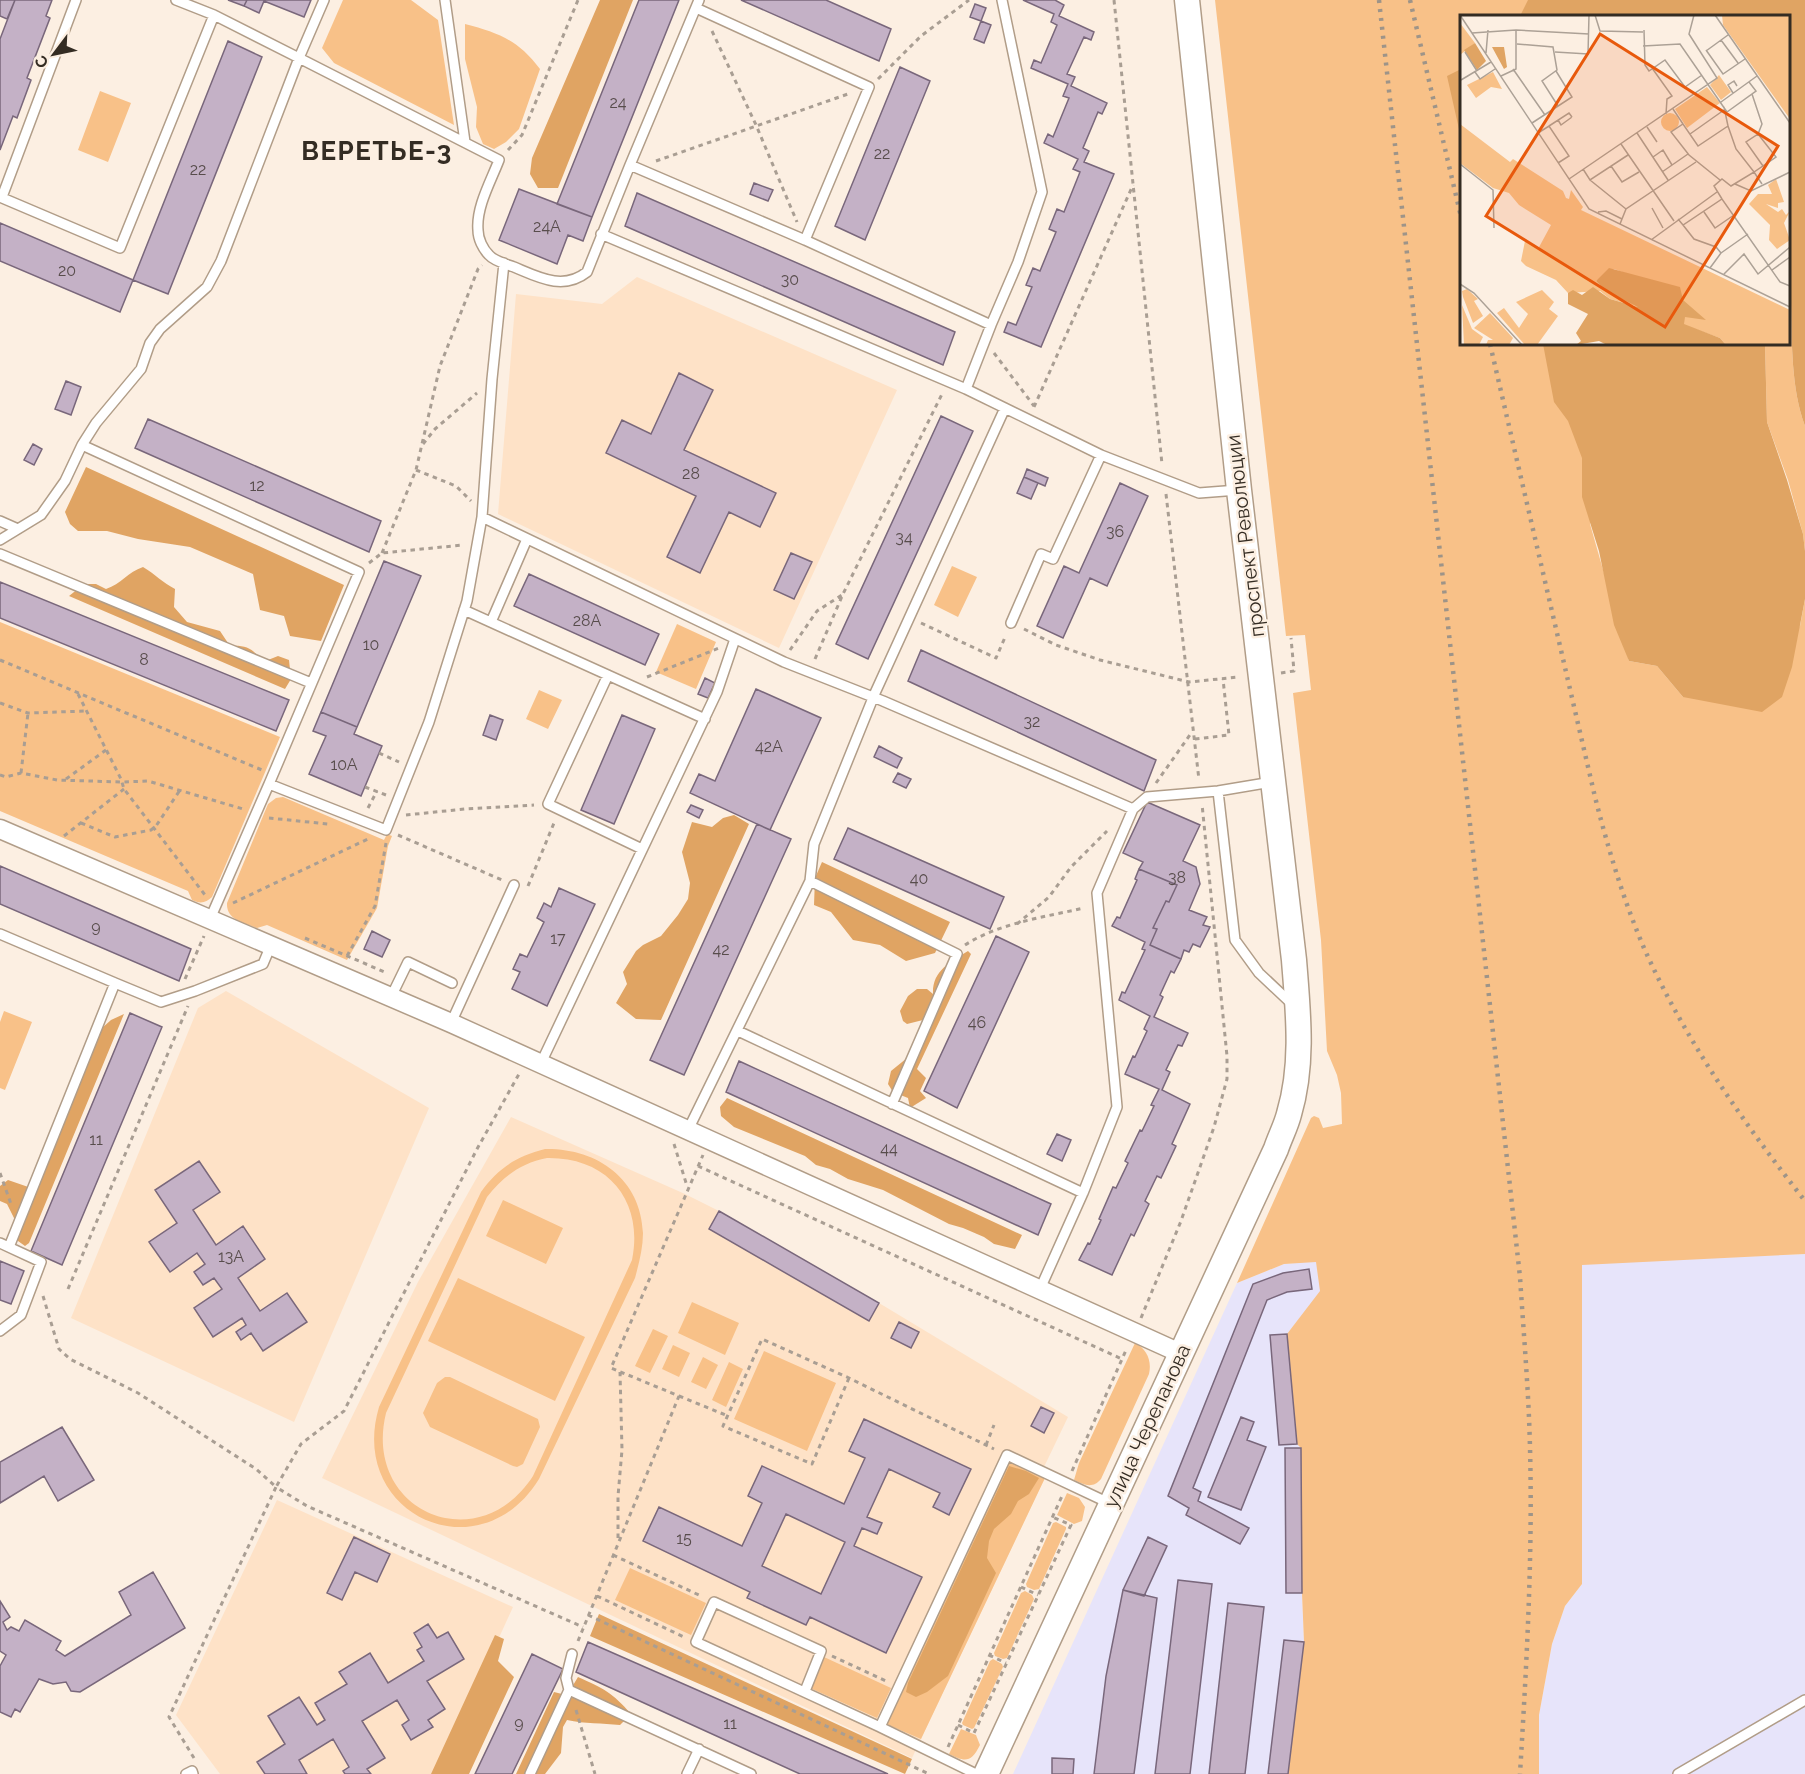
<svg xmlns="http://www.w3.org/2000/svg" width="1805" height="1774" viewBox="0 0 1805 1774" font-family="Raleway,sans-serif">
  <rect width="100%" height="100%" fill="#fcefe2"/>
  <path fill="#fee2c7" d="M637 277 897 390 779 648 498 514 516 294 602 304Z
    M226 991 429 1108 294 1422 71 1318 198 1008Z
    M511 1117 685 1194 719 1211 884 1306 1068 1417 1044 1467 1049 1469 912 1758 322 1478 418 1282Z
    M277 1500 513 1607 437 1774H220L176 1715Z"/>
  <path fill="#e7e4fa" d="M1805 1254V1774H1539V1715L1552 1644 1565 1606 1582 1584V1264Z
    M1316 1261 1321 1291 1287 1334 1301 1448 1302 1593 1304 1642 1288 1774H1013L1237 1283 1284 1264Z"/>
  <path fill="#f8c188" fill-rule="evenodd" d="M343 0H411L438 20 454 125 334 63 322 48Z
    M1215 0H1616L1619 16H1462V344H1652L1590 524 1629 661 1657 666 1683 697 1800 626 1805 599V1254L1582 1265V1584L1565 1606 1552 1644 1539 1715V1774H1288L1304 1642 1302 1593 1301 1448 1297 1444 1287 1334 1320 1291 1316 1262 1284 1264 1237 1283 1311 1118 1314 1116 1319 1118 1323 1128 1342 1124 1341 1093 1337 1075 1327 1051 1321 940 1293 693 1311 690 1305 635 1286 636Z
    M465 24C499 33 518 40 540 69L519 129 506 142 494 149 483 144 476 127 477 107 465 59Z
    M100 91 131 103 108 162 78 150Z
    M1789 298 1791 303C1792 343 1791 388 1805 426V551L1803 534 1788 480 1767 422 1765 344H1788Z
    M952 566 977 577 958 617 934 605Z
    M0 622 280 737 212 897C206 903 200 904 192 900L188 891 0 811Z
    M677 624 716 642 696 689 656 672Z
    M539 690 562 700 548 729 526 719Z
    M283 797 384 840 387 834 392 836 388 846 377 908 347 960 267 925 257 928C244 923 226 920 227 903L268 804 276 798Z
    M4 1011 32 1022 5 1090 0 1088V1022Z
    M545 1149C596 1148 641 1178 643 1233 643 1248 639 1263 635 1278L539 1479C480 1575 347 1515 379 1407L481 1192C498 1168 517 1156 545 1149ZM547 1158C608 1157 644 1201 632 1260L533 1476C478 1561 362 1511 386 1413L487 1197C504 1176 521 1163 547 1158Z
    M503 1200 563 1228 546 1264 486 1236Z
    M458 1278 585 1337 555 1401 428 1341Z
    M692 1302 739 1323 725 1355 678 1333Z
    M653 1329 668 1336 650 1373 635 1366Z
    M1135 1343C1147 1349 1152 1361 1149 1374L1101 1479C1093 1489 1084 1485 1074 1480L1079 1463Z
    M673 1345 690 1353 679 1377 662 1369Z
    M764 1351 836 1383 807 1451 734 1419Z
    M703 1357 718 1365 706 1389 691 1382Z
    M729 1362 743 1369 726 1407 712 1400Z
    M445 1377H450L538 1419 540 1427 523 1464 517 1467 513 1466 430 1427 423 1413 437 1383Z
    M1008 1460 1045 1478 921 1739 886 1724Z
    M1067 1493 1079 1498 1085 1507 1082 1521 1074 1524 1057 1515Z
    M1056 1522 1066 1527V1529L1039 1589 1034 1590 1027 1587 1026 1584 1053 1523Z
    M630 1568 706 1603 691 1635 615 1600Z
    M1025 1591 1032 1595 1034 1599 1007 1658 1003 1659 995 1656 994 1653 1021 1593Z
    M824 1657 891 1688 877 1718 810 1688Z
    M993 1659 1002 1664 1003 1667 974 1728 972 1729 963 1725 962 1723 990 1661Z
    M961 1729 976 1735 980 1745C971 1763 965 1762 949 1754Z"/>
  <path fill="#e0a463" d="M600 0H633L558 188H538L530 174 532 158Z
    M1528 0H1805V426C1791 388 1792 343 1791 303L1788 298V16H1520Z
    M1461 69V138L1447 76Z
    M1543 344H1765L1767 422 1787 480 1803 534 1805 551V599L1792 667 1782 697 1762 712 1683 697 1657 666 1629 661 1614 625 1599 551 1582 497V458L1568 421 1554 402Z
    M86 467 344 585 321 641 290 636 284 616 260 610 253 574 190 547 138 539 107 531H78L70 524 65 512Z
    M143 567C155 574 163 583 175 589L174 607 187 622 220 631 230 646C247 645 253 649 263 662L278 656 289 660 291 679 285 689 69 596 84 584H96L106 589C121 584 128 572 143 567Z
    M734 815 749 824 661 1020 636 1019 616 1003 627 984 623 972 636 951 643 945 661 936 678 915 688 899 690 883 682 852 692 822 712 827 723 818Z
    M822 862 950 922 935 953 906 961 880 945 853 940 831 912 814 905 815 878Z
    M968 951 971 954 917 1069 926 1078 920 1091 926 1098 910 1108 908 1098 893 1092 888 1084 891 1071 907 1058 916 1039 931 1028 923 1020 907 1024 903 1021 900 1011 908 996 917 989H927L933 994C932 971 950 962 968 951Z
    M124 1014 29 1243 25 1246 18 1241 14 1218 7 1204 0 1201V1186L8 1180 37 1190 102 1028 111 1020Z
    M727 1098 1022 1235 1015 1249 994 1244 984 1237 963 1228 949 1224 883 1190 848 1179 830 1169 816 1165 805 1156 734 1127 721 1116 720 1107Z
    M1009 1466 1026 1471 1039 1478 1029 1494 1018 1501 1011 1514 994 1529 989 1541 987 1558 996 1573 948 1676 927 1692 916 1697 906 1692 908 1683Z
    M599 1614 912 1759 905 1774 590 1636Z
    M495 1635 504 1639 498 1661 514 1677 469 1774H431Z
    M578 1677C603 1688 613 1693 631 1714L620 1725C602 1723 585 1724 567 1720L563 1727 561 1753 545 1774H516L554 1692 562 1694 572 1687Z"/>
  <path fill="#c4b1c6" stroke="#79677b" stroke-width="1.5" fill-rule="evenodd" d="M0 0H15L7 19 0 16Z
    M15 0H52L46 16 50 18 27 78 31 80 17 118 13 116 0 150V39Z
    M228 0H247L244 6Z
    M247 0H311L304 17 264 1 259 13 244 6Z
    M639 0H679L592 217 557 204Z
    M741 0H826L891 29 879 61Z
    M1023 0H1055L1064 5 1059 16 1094 32 1091 40 1084 37 1067 74 1075 77 1071 86 1107 103 1102 114 1098 112 1083 148 1089 151 1084 162 1114 174 1041 347 1004 332 1008 322 1016 325 1032 287 1026 285 1033 268 1040 271 1056 232 1049 229 1057 209 1064 212 1080 172 1073 169 1078 159 1044 143 1048 134 1053 137 1069 98 1063 96 1068 84 1031 68 1034 60 1041 63 1057 25 1051 22 1054 14Z
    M975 4 986 8 981 21 970 17Z
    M981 21 991 25 984 43 974 39Z
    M228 41 262 57 168 294 133 280Z
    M900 67 930 81 865 240 835 226Z
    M754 183 773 190 768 201 750 194Z
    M519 189 592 217 583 241 568 235 557 264 499 240Z
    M637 193 955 332 943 365 625 226Z
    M0 223 133 280 120 312 0 261Z
    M679 373 713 390 684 450 776 493 760 527 729 512 700 573 667 557 696 496 606 453 622 420 651 434Z
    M66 381 81 387 71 415 55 409Z
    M941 416 973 431 868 659 836 644Z
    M148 419 381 521 369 552 135 448Z
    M33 444 42 449 34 465 24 460Z
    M1027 469 1048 478 1045 486 1024 477Z
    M1024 477 1038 483 1031 499 1017 493Z
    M1120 483 1148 496 1107 586 1090 578 1063 638 1037 626 1064 566 1079 573Z
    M791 553 812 562 794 599 774 590Z
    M384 561 421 576 357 727 321 712Z
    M529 574 659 634 645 665 514 606Z
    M0 582 289 700 276 731 0 618Z
    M921 650 1156 760 1144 791 908 681Z
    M705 678 715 683 708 698 698 694Z
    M756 689 821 718 770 830 690 793 699 774 715 781Z
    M321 712 357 727 354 734 382 746 361 796 309 774 326 736 313 731Z
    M490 715 503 720 496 740 483 735Z
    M622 715 655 729 614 824 581 810Z
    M879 746 902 758 897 768 874 757Z
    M898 773 911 779 906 788 893 782Z
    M1147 802 1200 825 1183 861 1196 867 1200 884 1189 910 1207 917 1203 925 1210 927 1200 947 1193 944 1189 952 1184 950 1181 959 1150 945 1157 929 1153 928 1166 901 1169 902 1177 885 1139 869 1143 862 1123 853Z
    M691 805 703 810 699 818 687 812Z
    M757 824 791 839 684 1075 650 1060Z
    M848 828 1004 897 990 929 834 859Z
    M0 866 191 949 179 981 0 904Z
    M1139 869 1177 885 1169 902 1166 901 1153 928 1157 929 1150 945 1181 959 1174 973 1171 971 1160 995 1163 997 1154 1017 1188 1033 1182 1046 1178 1045 1166 1070 1170 1072 1162 1090 1190 1104 1172 1144 1176 1146 1161 1178 1157 1176 1145 1201 1149 1204 1134 1236 1131 1234 1112 1275 1079 1260 1088 1243 1090 1244 1101 1220 1099 1219 1113 1187 1116 1188 1128 1163 1125 1161 1140 1130 1142 1131 1154 1106 1151 1105 1159 1089 1125 1074 1133 1056 1135 1057 1147 1031 1144 1029 1150 1016 1119 1000 1122 992 1125 993 1145 950 1142 949 1145 942 1112 926 1117 917 1120 918 1137 880 1135 879Z
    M559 888 595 904 547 1006 512 989 520 972 513 969 520 954 527 957 544 922 537 918 544 903 551 907Z
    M372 931 390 940 382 957 364 949Z
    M996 936 1029 952 957 1108 924 1091Z
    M130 1013 162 1027 62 1265 31 1251Z
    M739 1061 1051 1204 1038 1235 726 1092Z
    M1057 1134 1071 1140 1062 1161 1047 1154Z
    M199 1161 220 1192 193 1210 216 1245 243 1226 265 1259 238 1278 260 1311 287 1293 307 1322 263 1351 251 1333 241 1340 236 1332 246 1325 242 1318 213 1337 194 1308 222 1289 214 1278 203 1285 194 1272 205 1264 197 1253 170 1272 149 1242 177 1223 155 1190Z
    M719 1211 879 1303 869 1321 709 1229Z
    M0 1261 24 1271 11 1304 0 1300Z
    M1309 1269 1312 1289 1287 1292 1267 1300 1193 1488 1201 1492 1198 1501 1249 1528 1240 1544 1186 1515 1189 1508 1168 1496 1253 1284 1283 1273Z
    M899 1322 919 1332 911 1348 891 1338Z
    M1287 1334 1297 1444 1279 1445 1270 1335Z
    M1041 1407 1054 1413 1044 1433 1031 1426Z
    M1241 1417 1254 1422 1247 1440 1266 1447 1241 1510 1208 1497Z
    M864 1419 971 1469 949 1515 933 1507 940 1493 889 1469 867 1517 882 1523 877 1534 862 1528 854 1546 922 1577 886 1653 810 1617 806 1625 747 1598 750 1592 643 1541 659 1507 742 1546 762 1503 748 1496 762 1466 844 1504 865 1458 849 1451ZM786 1514 845 1542 821 1594 762 1566Z
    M62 1427 94 1480 58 1501 44 1476 0 1503V1462Z
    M1285 1448H1301L1302 1593H1286Z
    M354 1537 390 1554 377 1582 355 1572 342 1600 327 1593Z
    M1148 1537 1167 1546 1144 1596 1123 1590Z
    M153 1572 185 1628 80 1692 71 1691 66 1682 53 1684 39 1679 20 1712 15 1709 11 1717 0 1712V1666L6 1655 0 1651V1601L10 1617 3 1622 7 1630 11 1627 19 1631 25 1620 61 1641 56 1650 65 1656 131 1615 119 1592Z
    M1178 1580 1212 1584 1190 1774H1155Z
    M1123 1590 1157 1598 1134 1774H1094L1106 1676Z
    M1228 1603 1264 1607 1245 1774H1209Z
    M428 1624 437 1638 448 1632 464 1659 427 1681 445 1709 428 1720 433 1727 411 1740 402 1725 409 1720 397 1700 362 1721 385 1758 367 1769 371 1774H345L343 1771 349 1767 333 1739 299 1760 307 1774H265L257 1762 285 1744 268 1716 299 1697 317 1725 325 1720 315 1703 347 1684 339 1672 370 1653 388 1683 424 1661 417 1650 422 1647 414 1633Z
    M1284 1640 1304 1642 1288 1774H1268Z
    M588 1642 888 1774H800L576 1672Z
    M532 1654 563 1669 512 1774H475Z
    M1052 1758 1074 1759 1073 1774H1052Z"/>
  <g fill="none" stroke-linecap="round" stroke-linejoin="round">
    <defs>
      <path id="service" d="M324 0 299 58 499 160C491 181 476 207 478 230 478 239 483 249 489 255 494 261 506 264 514 267 538 277 563 291 587 272L630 165
        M445 0 465 142
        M699 0 630 165 805 240 991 325 966 389
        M696 8 869 87 805 240
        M0 197 120 248 214 15
        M2 197 76 0
        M601 234 966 389 1101 455 1199 493 1238 490
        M991 325 1018 262 1042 192 1002 0
        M82 445 96 423 141 369 150 343 160 329 207 287 221 261 299 58 214 15 176 0
        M482 517 784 662 883 701 1133 809 1147 797 1218 791 1272 782
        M0 521 18 529
        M0 540 41 515 65 481 82 445 359 572 269 784 386 830 429 722 467 601 482 517 492 379 504 263
        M0 554 311 683
        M464 610 705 719
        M491 622 527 539
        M1011 623 1041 554 1053 559 1101 455
        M608 675 548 804 642 849
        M1218 791 1235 940 1259 973 1293 1005
        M810 881 957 954 892 1104
        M210 919 269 784
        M0 934 115 983
        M391 997 408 962 452 983
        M451 1023 514 885
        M738 1031 1083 1193 1040 1289
        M541 1063 717 692 735 639
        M688 1130 810 881 814 844 875 693 1005 408
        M1083 1193 1117 1107 1097 893 1133 809
        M0 1243 41 1262 21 1315 0 1331
        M9 1247 115 983 161 1002 195 991 263 964 271 945
        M569 1690 566 1678 572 1654
        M805 1691 821 1651 714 1602 696 1642 880 1727
        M186 1774 192 1771 193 1774
        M530 1774 569 1690 751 1774
        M687 1774 699 1749
        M976 1774 880 1727 1007 1455 1111 1504
        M1678 1774 1805 1700"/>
      <path id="minor" d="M0 829 451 1023 1180 1353"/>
      <path id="secondary" d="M986 1774 1276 1149C1280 1137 1286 1126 1289 1114 1304 1064 1298 1011 1294 960L1239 490 1187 0"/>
    </defs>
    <use href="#service" stroke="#b19d88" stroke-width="12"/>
    <use href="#minor" stroke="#b19d88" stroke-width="21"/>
    <use href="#secondary" stroke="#b19d88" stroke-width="27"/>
    <path stroke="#a99e93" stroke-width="3" stroke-dasharray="4.5 4.5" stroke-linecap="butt" d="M1114 0 1162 464
      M712 31 756 125 797 222
      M878 79 921 36 969 0
      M508 150 522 135 578 0
      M656 161 848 94
      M994 353 1034 406
      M1034 407 1133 185
      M423 444 435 429 477 393
      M416 470 456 486 471 501
      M1166 494 1199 780
      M382 553 416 470 440 366 478 269 482 265
      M369 563 382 553 463 545
      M921 623 996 658 1006 635
      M1024 629 1056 645 1100 660 1189 682 1239 677
      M790 650 817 611 842 595
      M815 659 843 594 943 392
      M0 660 262 770
      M1281 673 1294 671 1291 638
      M647 677 719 648
      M78 694 121 779 124 789 205 895
      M0 703 28 713 87 711
      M1195 739 1229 735 1223 679
      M379 753 399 762
      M21 773 28 713
      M0 775 6 777 21 773 57 780 122 782 148 781 243 809
      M66 779 106 750
      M1156 783 1192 732
      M365 787 386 795
      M368 808 377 791
      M406 815 465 809 534 805
      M269 818 328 824
      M81 823 115 837 151 830 156 826 180 790
      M398 835 502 880
      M64 836 124 789
      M528 886 554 823
      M233 903 370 838
      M1017 924 1049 897 1071 867 1107 831
      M305 938 387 973
      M965 945C999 923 1045 917 1084 908
      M347 956 375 906 386 843
      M185 979 204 936
      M674 1144 687 1186
      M698 1166 1122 1359
      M0 1173 11 1204
      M68 1289 188 1006
      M43 1296 59 1349 70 1359 138 1393 256 1469 276 1487 301 1444 344 1411 477 1149 519 1074
      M1141 1318 1181 1221 1214 1127 1227 1079V1056L1202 804
      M849 1378 812 1464 723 1426 762 1339 849 1378 855 1381 994 1449
      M679 1396 728 1416
      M986 1445 994 1425
      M1072 1471 1127 1348
      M618 1538V1496L622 1450 620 1372
      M613 1555 701 1596
      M1021 1587 1038 1595
      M597 1596 684 1637
      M588 1615 929 1774
      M578 1641 679 1396 611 1368 703 1155
      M989 1655 1006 1663
      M832 1656 886 1681
      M576 1710 595 1774
      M958 1725 974 1733 1071 1525 1052 1517
      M948 1747 1062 1496
      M194 1758 169 1717 276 1487 307 1506 583 1627"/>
    <use href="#service" stroke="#fff" stroke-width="9"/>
    <use href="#minor" stroke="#fff" stroke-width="18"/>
    <use href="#secondary" stroke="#fff" stroke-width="24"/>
    <path stroke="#9e9488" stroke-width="4.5" stroke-dasharray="3 6" stroke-linecap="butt" d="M1379 0 1520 1277C1523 1324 1527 1371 1529 1418 1534 1537 1527 1656 1520 1774
      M1410 0 1462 221
      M1490 344 1595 797C1608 848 1623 899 1644 948 1685 1040 1743 1122 1805 1201"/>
  </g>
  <g text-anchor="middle" stroke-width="5" stroke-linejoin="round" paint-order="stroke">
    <g font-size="16" fill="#584d4c">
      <text x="618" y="108">24</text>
      <text x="882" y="159">22</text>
      <text x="198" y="175">22</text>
      <text x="547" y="232">24А</text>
      <text x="67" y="276">20</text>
      <text x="790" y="285">30</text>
      <text x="691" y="479">28</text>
      <text x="257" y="491">12</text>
      <text x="1115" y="537">36</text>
      <text x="904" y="543">34</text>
      <text x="587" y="626">28А</text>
      <text x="371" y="650">10</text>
      <text x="144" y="665">8</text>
      <text x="1032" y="727">32</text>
      <text x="769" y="752">42А</text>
      <text x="344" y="770">10А</text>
      <text x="1177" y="883">38</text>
      <text x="919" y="884">40</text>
      <text x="96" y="932">9</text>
      <text x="558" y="944">17</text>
      <text x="721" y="955">42</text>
      <text x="977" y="1028">46</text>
      <text x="96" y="1145">11</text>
      <text x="889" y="1154">44</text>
      <text x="231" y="1262">13А</text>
      <text x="684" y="1544">15</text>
      <text x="519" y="1728">9</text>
      <text x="730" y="1729">11</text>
    </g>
    <g font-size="20" fill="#342c23" stroke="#fcefe2">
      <text transform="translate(1245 536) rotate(-97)" y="7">проспект Революции</text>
      <text transform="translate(1147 1426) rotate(-65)" y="7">улица Черепанова</text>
    </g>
    <g font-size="26" font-weight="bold" letter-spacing="1.5" fill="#342c23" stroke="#fcefe2">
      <text x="377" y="160">ВЕРЕТЬЕ-3</text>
    </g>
  </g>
  <g transform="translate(1460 15)">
    <rect width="330" height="330" fill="#fcefe2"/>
    <path d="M262 0H330V104L263 10ZM0 8 15 28 0 40ZM33 57 42 74 31 72 16 83 7 70ZM259 60 271 77 261 85 250 70ZM247 72 260 88 227 113 215 94ZM201 107a9 9 0 1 1 18 0a9 9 0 1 1-18 0ZM0 109 50 147 53 144 103 176 106 183 109 184 111 175 123 192 121 195 330 295V330H266L260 323 224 310 165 258 154 254 136 266 146 276 165 282 179 292 150 284 140 276 108 278 96 265 66 251 61 246 65 226 78 234 91 210 59 190 49 178 33 173 0 148ZM316 164 324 187 318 188V193L306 189 318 197 322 194 326 200 330 196 324 208 330 225 317 234 309 225 310 210 289 189 298 179H312L308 170ZM7 274 18 284 14 286 23 301 13 308 3 282 2 276ZM82 275 94 287 89 294 98 301 77 330H65L37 298 44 293 59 313 68 299 56 287ZM2 290 12 314 23 322 19 330H4ZM30 298 53 323 49 330H26L28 325H33L14 313Z" fill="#f8c188"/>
    <path d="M15 28 26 46 17 55 4 35ZM32 32H44L47 52 44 54ZM149 253 220 272 223 285 246 305 225 302 224 309 260 323 266 330H147L139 326 116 330 121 326 116 318 128 299 108 289V278L113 275 122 280 133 272 150 284 178 292 146 276 136 266Z" fill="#e0a463"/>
    <path fill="none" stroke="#aca196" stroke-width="1.5" d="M0 0 129 194 330 292M135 0 140 16 183 17M255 0 330 108M184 15 185 50 189 56 205 45 225 72 242 60M12 18 56 15 129 19M261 25 278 48M57 29 93 32 97 55 82 66 98 91M183 31 220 29 267 97M246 35 263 59 285 44M246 36 268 20M5 37 17 56M95 37 128 39 129 0M26 38 28 15M192 53 212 81 207 84 206 99M53 54 85 100M15 57 20 64 35 54M41 61 56 54V15M1 65 31 47M273 78 268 70 274 66 277 71M292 79 302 109 298 119 286 127 303 151M261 87 297 61M213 94 223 109M267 97 296 76 289 67M98 105 101 110 112 102M72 108 112 82 96 56M89 111 109 98 112 102M268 111 276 134 294 157 316 142 298 119M187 112 197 127M78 118 89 111 109 141 98 148M177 118 208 165M230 119 264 95M161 129 214 206M193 142 203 135 212 150M0 149 33 175 34 213M151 151 162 167 179 157M123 154 130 165 168 140M202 157 228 139M109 164 257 63 229 19 234 0M130 165 166 194M260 165 229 140 211 117 223 109 238 131 268 111 264 92M275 169 291 176 330 157M262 184 254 171 262 164 271 171 294 157 302 169M192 193 203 213M138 197 146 196 162 204M244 197 255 213 274 200M218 204 223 210 262 184 320 267 330 271M160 209 166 194 236 147M223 210 234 224 256 232 261 238 250 253M191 225 257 177M261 238 288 219M312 255 330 242M264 259 284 239 298 259 330 232M0 269 14 278 62 330"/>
    <path fill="#e8590c" fill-opacity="0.15" stroke="#e8590c" stroke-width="3" d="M140 19 318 131 205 312 26 201Z"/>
    <rect width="330" height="330" fill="none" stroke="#342c23" stroke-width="3"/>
  </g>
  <g transform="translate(54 54) rotate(238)" stroke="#fcefe2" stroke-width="4.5" paint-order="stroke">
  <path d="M0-4.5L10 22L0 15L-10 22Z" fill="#342c23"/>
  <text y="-9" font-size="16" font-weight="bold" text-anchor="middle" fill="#342c23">С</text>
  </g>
</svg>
